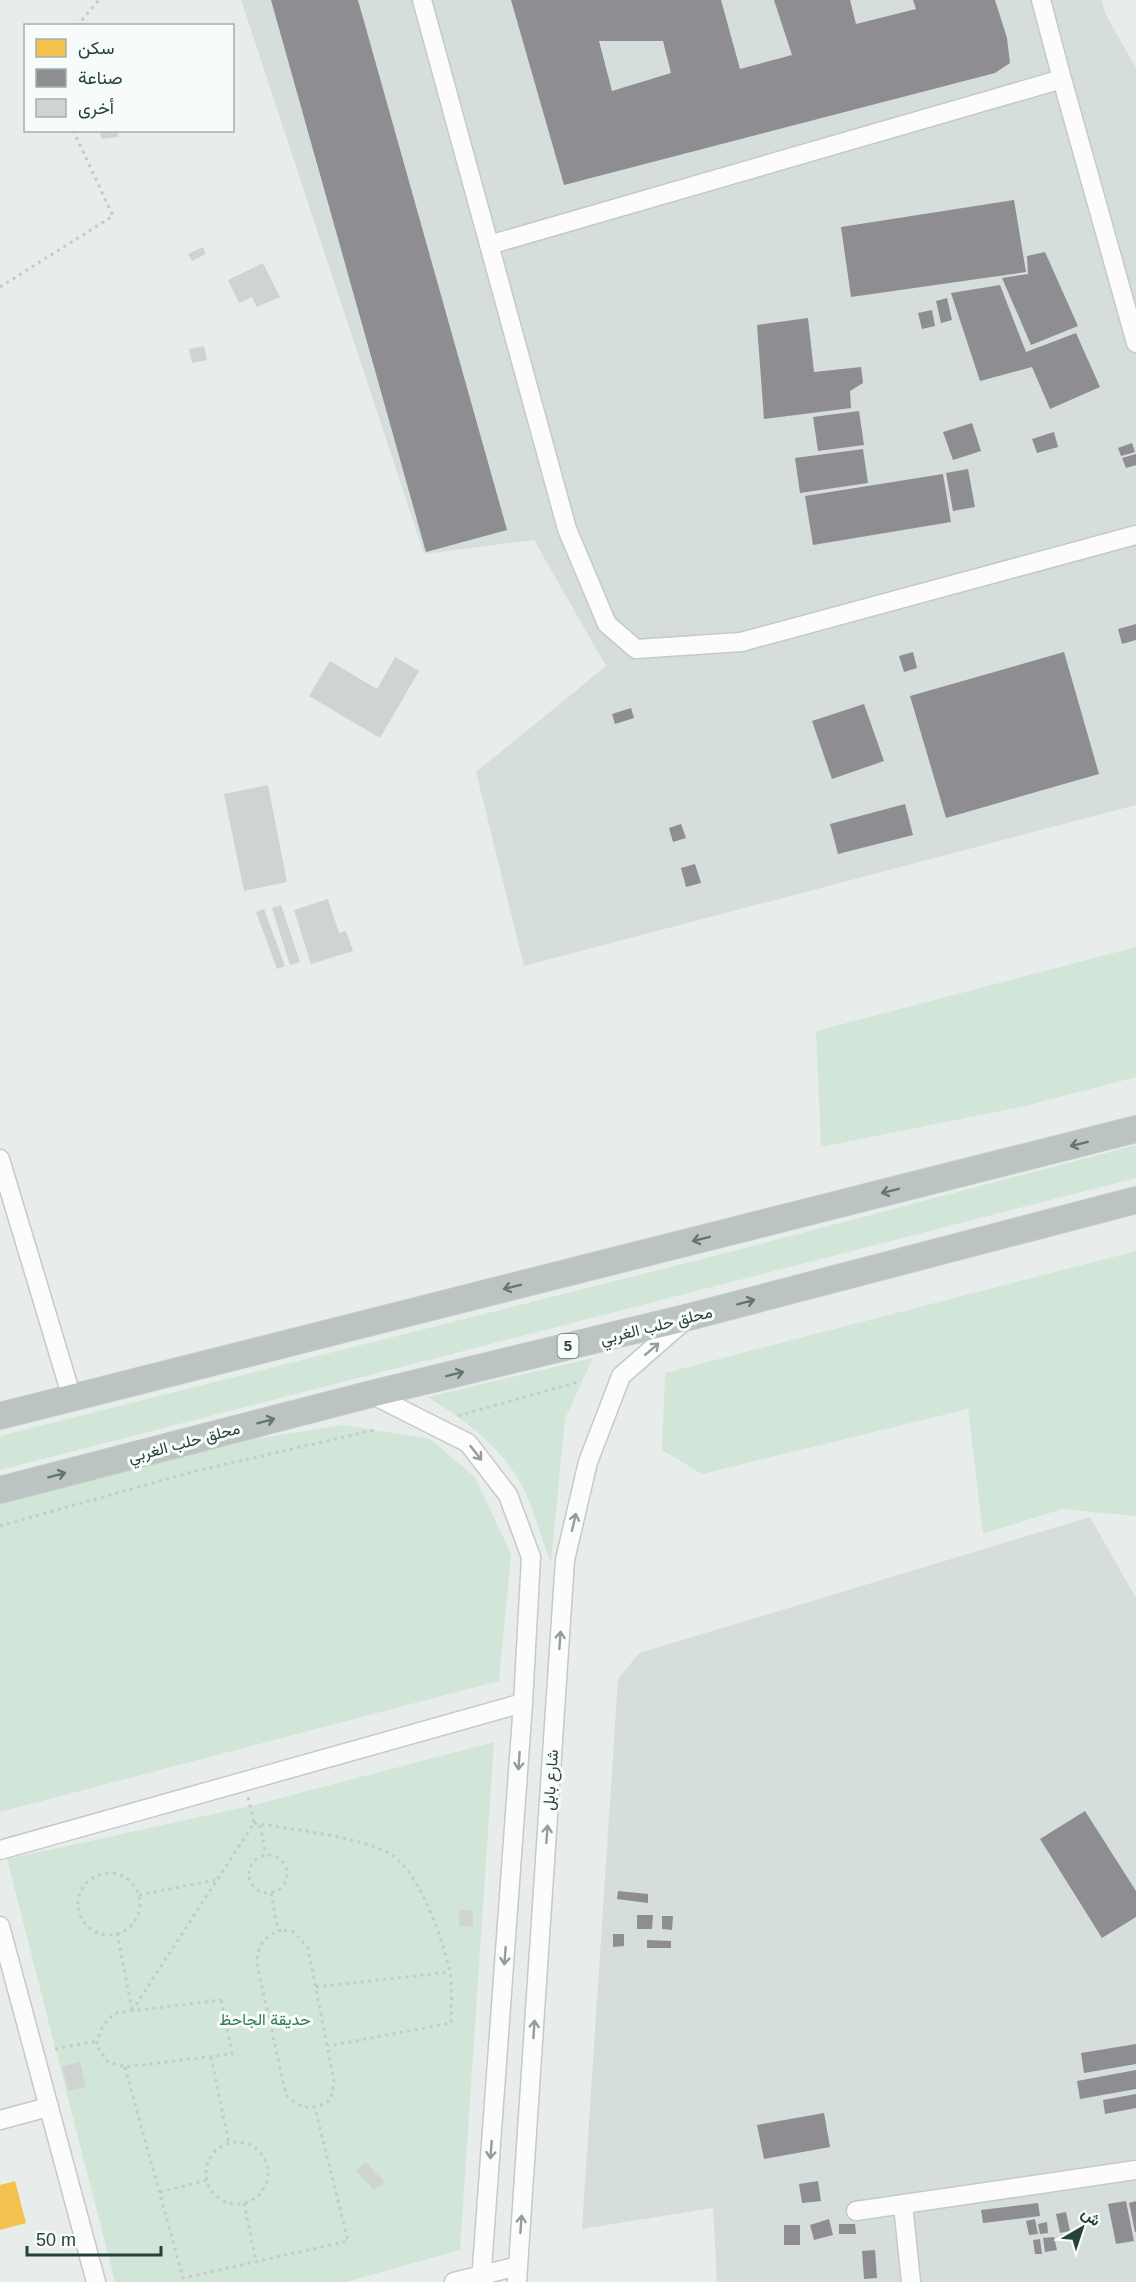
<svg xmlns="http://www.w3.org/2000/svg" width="1136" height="2282" viewBox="0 0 1136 2282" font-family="Arial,Vazirmatn,sans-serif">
  <rect width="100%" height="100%" fill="#e8edeb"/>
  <path fill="#d6dedb" d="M241 0H1102L1105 13 1136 68V805L524 966 476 772 606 666 534 540 424 554Z
    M1090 1517 1136 1598V2282H717L713 2208 582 2229 618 1679 639 1653Z"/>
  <path fill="#d1e6d8" d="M1136 947V1077L1025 1106 821 1147 816 1031Z
    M1136 1145V1178L0 1470V1436L718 1255Z
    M1136 1251V1516L1062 1509 983 1534 968 1409 702 1474 662 1450 665 1373Z
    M593 1358 565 1419 551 1563C540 1536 533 1504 519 1480 496 1442 463 1419 427 1397Z
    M343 1425 430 1439 475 1477 511 1554 499 1681 0 1812V1504L213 1445Z
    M494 1742 460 2250 346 2282H115L7 1859 250 1806Z"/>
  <path fill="#f2c14e" d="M15 2181 26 2223 0 2230V2185Z"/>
  <path fill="#8d8d92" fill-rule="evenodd" d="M271 0H358L507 530 426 552Z
    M511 0H721L740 69 792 55 774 0H850L856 24 916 9 913 0H995L1007 38 1010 63 995 73 564 185ZM599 41H663L671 73 612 91Z
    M1014 200 1026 272 851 297 841 227Z
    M1045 252 1078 326 1031 345 1002 278 1028 274 1027 256Z
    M1000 285 1026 352 1076 333 1100 387 1050 409 1032 367 980 381 951 293Z
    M947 298 952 320 941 323 936 301Z
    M932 310 935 326 922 329 918 313Z
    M808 318 814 372 861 367 863 383 850 391 851 408 764 419 757 325Z
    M859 411 864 445 818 451 813 417Z
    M972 423 981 451 953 460 943 432Z
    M1054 432 1058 447 1037 453 1032 439Z
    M1132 443 1135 452 1121 456 1118 448Z
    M863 449 868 483 800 493 795 458Z
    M1136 454V465L1126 468 1122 458Z
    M968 469 975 507 953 511 946 473Z
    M943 474 951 522 813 545 805 496Z
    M1136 624V640L1122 644 1118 629Z
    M913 652 917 668 904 672 899 656Z
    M1064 652 1099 774 946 818 910 696Z
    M864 704 884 761 832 779 812 721Z
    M631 708 634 718 615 724 612 714Z
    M905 804 913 835 838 854 830 824Z
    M681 824 686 838 673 842 669 828Z
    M695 864 701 883 686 887 681 868Z
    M1085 1811 1136 1891V1917L1102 1938 1040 1839Z
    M618 1891 648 1894V1903L617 1899Z
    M637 1915H653L652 1929H637Z
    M662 1916H673L672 1930 662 1929Z
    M613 1934H624V1946L613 1947Z
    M647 1940 671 1941V1948H647Z
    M1136 2044V2064L1084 2073 1081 2053Z
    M1136 2070V2089L1080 2099 1077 2081Z
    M1136 2094V2108L1105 2114 1103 2100Z
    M824 2113 830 2147 764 2159 757 2125Z
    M818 2181 821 2201 802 2203 799 2184Z
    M1126 2201 1134 2241 1116 2244 1108 2204Z
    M1136 2201V2232H1135L1129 2203Z
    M1038 2203 1040 2216 983 2223 981 2210Z
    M1066 2212 1070 2231 1060 2233 1056 2214Z
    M829 2219 833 2235 814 2240 810 2225Z
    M1035 2219 1038 2234 1029 2235 1026 2221Z
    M1047 2222 1048 2233 1040 2234 1038 2224Z
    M839 2224H855L856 2234H839Z
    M784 2225H800V2245H784Z
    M1054 2237 1057 2250 1045 2252 1043 2238Z
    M1040 2239 1042 2254H1035L1033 2240Z
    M875 2250 877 2278 864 2279 862 2251Z"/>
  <path fill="#cfd4d2" d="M100 130H117L118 137 101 139Z
    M203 247 206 254 192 261 188 254Z
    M263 263 280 297 257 307 252 297 239 303 228 280Z
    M204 346 207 360 192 363 189 349Z
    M395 657 419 671 380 738 309 696 330 661 377 689Z
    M268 785 287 882 244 891 224 794Z
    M328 899 339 933 346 931 353 951 311 964 294 910Z
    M281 905 300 962 290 965 272 908Z
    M264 909 285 966 277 969 256 912Z
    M459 1910H473V1927L459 1926Z
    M80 2062 86 2087 68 2091 62 2066Z
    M366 2162 384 2182 374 2190 356 2171Z"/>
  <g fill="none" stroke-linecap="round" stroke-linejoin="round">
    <defs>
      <path id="minor" d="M422 0 567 529 607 624 636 649 741 642 1136 535
        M1062 79 1136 343
        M489 245 1062 79 1041 0
        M0 1159 72 1398
        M371 1394 468 1443 508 1495 531 1557 523 1703 481 2282
        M0 1850 523 1703
        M0 1926 96 2282
        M0 2120 48 2107
        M903 2204 911 2282
        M856 2211 1136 2170
        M454 2282 518 2266
        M517 2282 565 1560 588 1462 621 1376 685 1320"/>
      <path id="highway" d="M0 1416 1136 1129
        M0 1490 371 1394 689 1317 1136 1200"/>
    </defs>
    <use href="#minor" stroke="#c5cac8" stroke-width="21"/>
    <use href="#highway" stroke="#c3ccc9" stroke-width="28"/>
    <path stroke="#c3ccca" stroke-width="3" stroke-dasharray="3 4.5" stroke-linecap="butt" d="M77 26 99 0
      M0 287 113 216 73 130
      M458 1416 581 1381
      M0 1526 188 1473 374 1430
      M254 1823C289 1829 364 1837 392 1855 419 1873 442 1937 449 1968 453 1985 451 2006 451 2023L328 2046
      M260 1825 266 1855
      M249 1874a19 19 0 1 1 38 0a19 19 0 1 1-38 0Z
      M78 1904a31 31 0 1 1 62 0a31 31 0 1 1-62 0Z
      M271 1893 278 1931
      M139 1895 215 1880
      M284 1930 294 1932 308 1948 334 2081 331 2099C315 2112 299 2109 286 2095L257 1964C257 1945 266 1933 284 1930Z
      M117 1933 132 2009
      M316 1987 450 1972
      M221 2000 232 2054 125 2067 108 2062 96 2045 103 2025 115 2013Z
      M132 2011 254 1823 248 1797
      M55 2049 97 2041
      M211 2057 229 2143
      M125 2067 183 2278 348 2241 315 2108
      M206 2173a31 31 0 1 1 62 0a31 31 0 1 1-62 0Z
      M160 2192 207 2180
      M244 2203 256 2261"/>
    <use href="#minor" stroke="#fcfcfc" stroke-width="18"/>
    <use href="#highway" stroke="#bcc4c2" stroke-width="26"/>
  </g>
  <defs><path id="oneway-shaft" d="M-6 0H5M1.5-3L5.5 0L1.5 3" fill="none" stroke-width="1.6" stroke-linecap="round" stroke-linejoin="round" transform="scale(1.5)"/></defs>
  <g stroke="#617670">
    <use href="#oneway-shaft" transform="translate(1079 1144) rotate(166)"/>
    <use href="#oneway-shaft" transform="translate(890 1191) rotate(166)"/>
    <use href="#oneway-shaft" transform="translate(701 1239) rotate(166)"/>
    <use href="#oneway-shaft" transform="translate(512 1287) rotate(166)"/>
    <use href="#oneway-shaft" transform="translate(746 1302) rotate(-15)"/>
    <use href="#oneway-shaft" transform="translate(455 1374) rotate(-14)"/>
    <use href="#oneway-shaft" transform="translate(266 1421) rotate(-15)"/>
    <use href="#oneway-shaft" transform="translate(57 1475) rotate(-15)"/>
  </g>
  <g stroke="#909f9b">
    <use href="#oneway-shaft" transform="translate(652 1349) rotate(-41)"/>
    <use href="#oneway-shaft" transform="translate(476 1453) rotate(52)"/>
    <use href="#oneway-shaft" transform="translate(574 1522) rotate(-77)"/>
    <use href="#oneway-shaft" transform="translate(560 1640) rotate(-86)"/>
    <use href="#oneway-shaft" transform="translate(519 1761) rotate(94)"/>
    <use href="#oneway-shaft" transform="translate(547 1834) rotate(-86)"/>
    <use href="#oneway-shaft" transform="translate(505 1956) rotate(94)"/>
    <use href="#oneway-shaft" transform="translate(534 2029) rotate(-86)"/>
    <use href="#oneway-shaft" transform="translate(491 2150) rotate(94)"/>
    <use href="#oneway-shaft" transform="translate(521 2224) rotate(-86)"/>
  </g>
  <g text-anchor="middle" stroke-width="6" stroke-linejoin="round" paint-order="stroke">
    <rect fill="#f7fbf9" stroke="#637a73" stroke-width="1.5" x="557.5" y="1334" width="21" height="24" rx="4.5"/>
    <g font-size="15" font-weight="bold" fill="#24423a">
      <text x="568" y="1351">5</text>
    </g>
    <g font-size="16" fill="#24423a" stroke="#f7fbf9">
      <text transform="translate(656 1325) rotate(-14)" y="6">محلق حلب الغربي</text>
      <text transform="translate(184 1442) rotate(-15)" y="6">محلق حلب الغربي</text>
      <text transform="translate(550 1780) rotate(-86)" y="6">شارع بابل</text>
    </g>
    <g font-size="16" fill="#2d7a4b" stroke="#f7fbf9">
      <text x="265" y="2025">حديقة الجاحظ</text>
    </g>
  </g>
  <rect x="24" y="24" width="210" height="108" fill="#f7fbf9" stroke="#a3b1ad" stroke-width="1.5"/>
  <rect x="36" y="39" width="30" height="18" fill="#f2c14e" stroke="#a3b1ad" stroke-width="1.5"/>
  <text x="78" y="54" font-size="18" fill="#24423a">سكن</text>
  <rect x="36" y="69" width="30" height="18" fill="#8d8d92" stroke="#a3b1ad" stroke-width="1.5"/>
  <text x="78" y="84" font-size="18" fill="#24423a">صناعة</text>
  <rect x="36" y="99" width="30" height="18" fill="#cfd4d2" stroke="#a3b1ad" stroke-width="1.5"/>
  <text x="78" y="114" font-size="18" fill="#24423a">أخرى</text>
  <g transform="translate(1082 2228) rotate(39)" stroke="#f7fbf9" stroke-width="4.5" paint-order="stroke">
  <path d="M0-4.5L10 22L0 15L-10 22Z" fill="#24423a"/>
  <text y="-9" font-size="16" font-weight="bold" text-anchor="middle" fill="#24423a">ش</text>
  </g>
  <path d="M27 2246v9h134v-9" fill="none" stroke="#24423a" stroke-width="3"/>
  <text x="36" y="2246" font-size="18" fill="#24423a" stroke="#f7fbf9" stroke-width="4.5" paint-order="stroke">50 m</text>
</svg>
